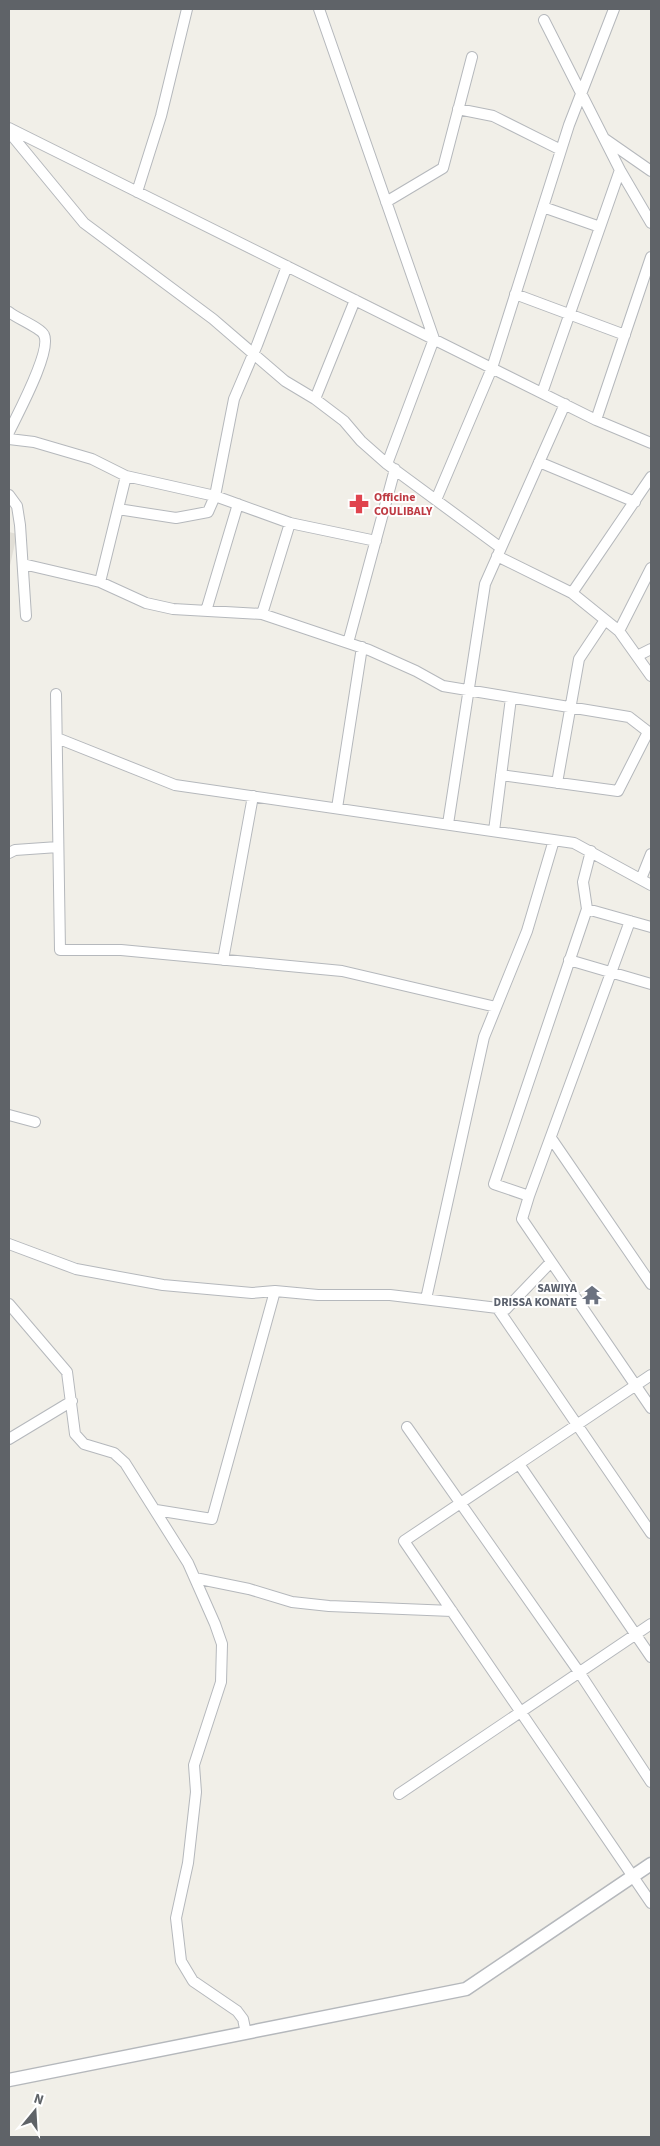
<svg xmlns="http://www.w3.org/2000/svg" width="660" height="2146" viewBox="0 0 660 2146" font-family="'Source Sans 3',sans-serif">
  <rect width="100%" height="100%" fill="#f1efe8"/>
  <path fill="#e1ded6" d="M9 532 17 534 9 570Z"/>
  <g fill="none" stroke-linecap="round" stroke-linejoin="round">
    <defs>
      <path id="minor" d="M319 9 434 339 387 464
        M544 20 620 170 651 223
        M458 109 493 116 561 150
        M9 128 596 420 651 443
        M9 132 84 223 213 319 285 381 315 399 344 421 361 441 387 464 501 548
        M605 139 651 171
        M137 192 161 116 187 9
        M386 202 443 168 472 57
        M543 207 600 227
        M515 294 625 335
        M9 312C16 318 41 328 44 335 52 351 17 415 9 432
        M542 393 620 170
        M315 399 355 300
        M596 420 651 257
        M9 439 34 442 92 459 126 476 215 496 290 523 376 541
        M539 462 635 502
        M9 495 17 506 20 525 26 616
        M436 500 492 368 569 125 614 9
        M118 509 176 518 208 512 215 496 234 399 257 345 287 266
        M497 556 572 593 619 631 651 676
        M23 564 100 582 146 603 173 609 262 614 369 650 416 671 443 686 629 717 651 734
        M100 582 126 476
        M572 593 651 477
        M206 611 238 504
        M262 614 290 523
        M619 631 651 568
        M348 643 395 469
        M637 656 651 649
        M56 694 60 950H121L342 971 496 1007
        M57 738 175 785 574 843 651 885
        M501 775 618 791 648 732
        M557 783 579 659 605 620
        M337 808 362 647
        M448 824 485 584 565 404
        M494 831 511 698
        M9 853 15 850 58 847
        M641 879 651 854
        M587 909 651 927
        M630 921 529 1196 522 1219 651 1408
        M223 960 253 796
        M569 960 651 984
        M9 1115 35 1122
        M551 1138 651 1284
        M529 1196 494 1184 587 909 583 882 591 851
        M9 1244 76 1269 163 1285 252 1293 275 1291 318 1295H390L506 1309 551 1262
        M426 1299 484 1037 527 931 554 840
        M9 1304 67 1372 75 1434 84 1444 114 1453 125 1463 188 1563 215 1624 222 1644 221 1682 194 1765 196 1792 188 1863 176 1918 181 1961 193 1981 237 2011 243 2019 246 2033
        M498 1309 651 1533
        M651 1375 404 1541 651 1903
        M407 1427 579 1672 651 1782
        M9 1439 72 1401
        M519 1464 651 1657
        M156 1510 212 1519 275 1291
        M195 1578 249 1589 292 1602 329 1606 452 1611
        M399 1794 651 1624"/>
      <path id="tertiary" d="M9 2080 466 1989 651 1864"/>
    </defs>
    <use href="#minor" stroke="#b5b8bc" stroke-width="12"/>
    <use href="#tertiary" stroke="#b5b8bc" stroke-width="15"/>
    <use href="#minor" stroke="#fff" stroke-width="10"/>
    <use href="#tertiary" stroke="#fff" stroke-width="12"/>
  </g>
  <defs>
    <symbol id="pharmacy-bare" viewBox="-9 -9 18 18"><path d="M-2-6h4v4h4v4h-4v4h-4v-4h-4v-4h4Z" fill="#e0444e" stroke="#fff" stroke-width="2.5" paint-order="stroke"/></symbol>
    <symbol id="temple-bare" viewBox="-9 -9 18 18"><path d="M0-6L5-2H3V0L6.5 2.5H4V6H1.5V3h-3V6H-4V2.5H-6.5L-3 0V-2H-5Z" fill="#6b7280" stroke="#fff" stroke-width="2.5" paint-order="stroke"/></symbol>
  </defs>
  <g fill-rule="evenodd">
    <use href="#pharmacy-bare" x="345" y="490" width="28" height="28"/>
    <use href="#temple-bare" x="578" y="1281" width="28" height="28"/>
  </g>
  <g text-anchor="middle" stroke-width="4" stroke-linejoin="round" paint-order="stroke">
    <g font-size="12" font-weight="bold" fill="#be3a42" stroke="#fff" text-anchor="start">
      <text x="374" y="501">Officine<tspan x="374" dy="14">COULIBALY</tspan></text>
    </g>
    <g font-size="12" font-weight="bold" fill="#5b616d" stroke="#fff" text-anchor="end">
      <text x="577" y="1292">SAWIYA<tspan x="577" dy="14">DRISSA KONATE</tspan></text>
    </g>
  </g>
  <rect width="660" height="2146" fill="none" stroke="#5f6368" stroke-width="20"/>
  <g transform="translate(35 2111) rotate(18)" stroke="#ffffff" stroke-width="4" paint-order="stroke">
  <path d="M0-4L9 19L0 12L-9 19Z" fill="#5f6368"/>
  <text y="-8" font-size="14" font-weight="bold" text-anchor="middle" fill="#5f6368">N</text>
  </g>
</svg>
